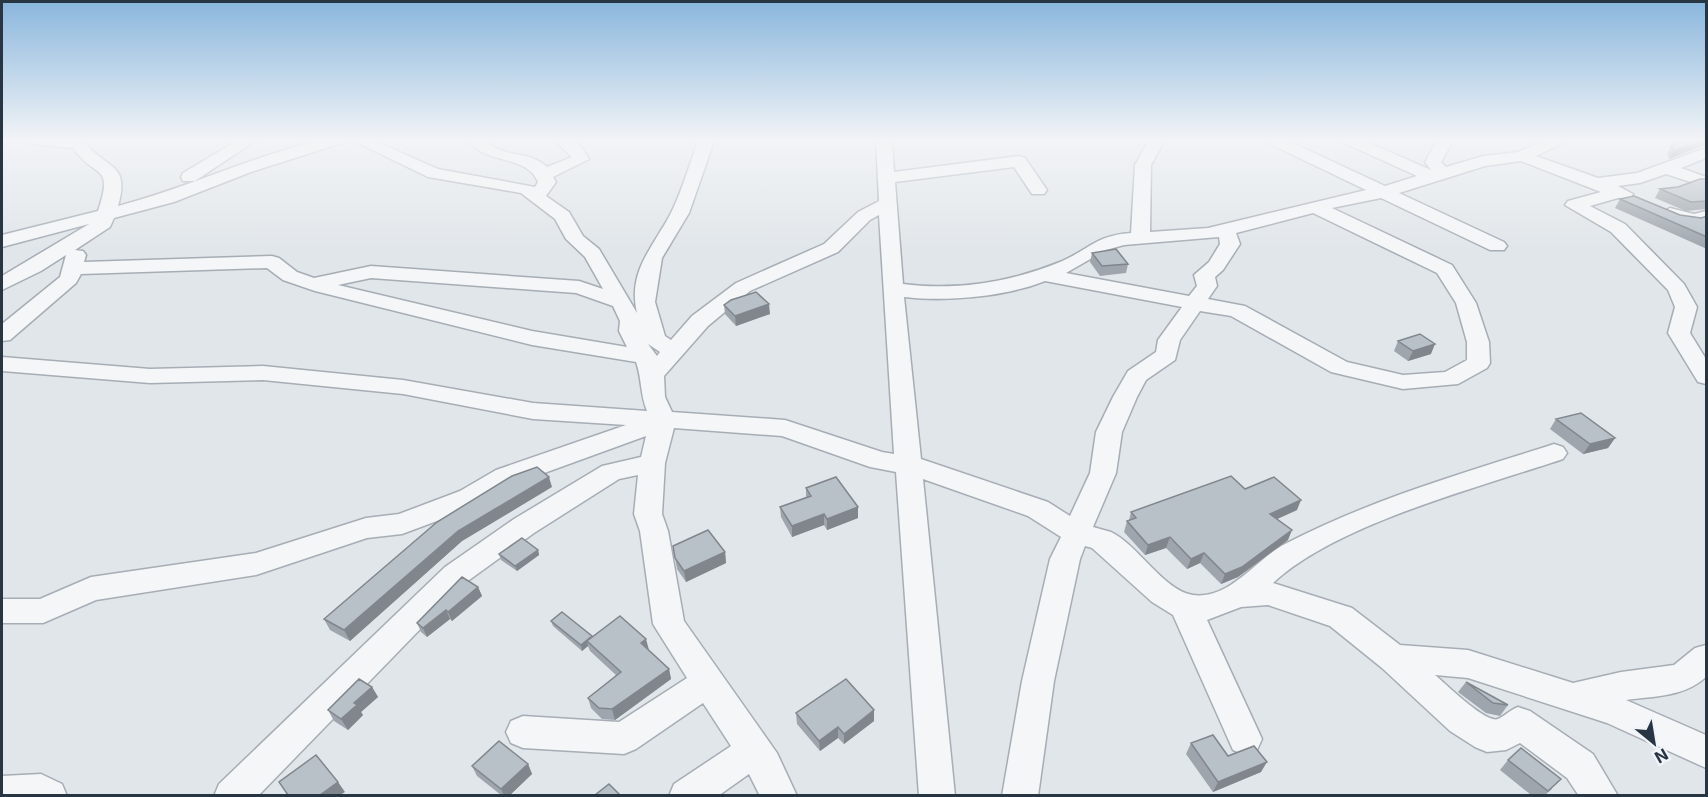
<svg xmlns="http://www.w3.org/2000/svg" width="1708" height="797" viewBox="0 0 1708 797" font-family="Inter,sans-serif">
  <rect width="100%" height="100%" fill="#e1e6ea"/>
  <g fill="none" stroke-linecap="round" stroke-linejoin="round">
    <defs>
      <path id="minor" d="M2 139H14L2 146Z
        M22 139 84 141C105 170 131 161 118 206 172 192 222 170 275 153 299 146 322 137 347 139L345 142 251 172 174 202 114 218 110 227 75 250 83 251 86 255 84 262 272 256 279 258 297 272 314 278 371 266 579 281 603 289 585 257 566 239 555 219 521 193 428 177 350 139H370L438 169 535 187 538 182C526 153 484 166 468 139H484C499 158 530 150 547 167L572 157 553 139C572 139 580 142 589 159L553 177 556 182 546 196 569 212 583 236 599 249 637 313C627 271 654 246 671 213 681 193 688 169 696 147L695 139H711L712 147 689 213 662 258 655 302 665 336 671 340 692 316 736 283 824 244 858 212 879 201 876 139H892L894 172 1019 156 1025 158 1047 190 1044 194H1032L1014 167 895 182 903 284C955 291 1011 282 1060 262 1087 251 1096 235 1131 233L1135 165 1146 145 1145 139H1161L1162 145 1151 165 1150 232 1208 228 1366 190 1266 142 1264 139H1284L1385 186 1417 176 1342 142 1340 139H1360L1431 170 1425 162 1438 139H1454L1441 162 1446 167 1483 156 1518 152 1547 139H1567L1565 142 1536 156 1598 178 1637 173 1706 148V158L1681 168 1706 177V187L1666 174 1640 183 1618 186 1633 194 1630 198H1618L1590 206 1625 224 1684 284 1697 307 1690 333 1706 359V384L1698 382 1668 333 1675 307 1668 290 1611 232 1565 205 1568 201 1601 192 1521 161 1485 166 1399 193 1504 242 1507 246 1504 250H1490L1381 198 1332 208 1452 265 1476 303 1489 342 1490 363 1487 368 1458 384 1403 389 1331 372 1231 316 1200 311 1180 340 1175 360 1146 380 1137 397 1122 432 1116 473 1093 527C1099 529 1105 530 1111 532 1137 544 1164 591 1193 595 1230 600 1256 559 1285 544 1368 501 1456 475 1545 447L1554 444 1563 447 1567 453 1563 459C1480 487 1336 524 1273 583L1352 608 1400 645 1468 650 1573 683 1621 672 1674 665 1695 648 1706 645V677C1684 697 1655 696 1626 700L1706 735V768L1607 723 1468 678 1435 675C1445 683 1486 724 1498 719 1505 716 1510 710 1518 707L1530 711 1593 754 1618 796H1579L1567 778 1520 743 1506 750 1487 752 1475 747 1450 731 1382 668 1330 626 1268 605 1241 607 1207 620 1262 739 1257 750 1245 755 1233 750 1173 615 1152 602 1092 548 1085 546 1080 559 1054 681 1038 796H1002L1022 681 1050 559 1061 537 1028 516 923 479 955 796H919L896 472 870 467 782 436 674 428 665 463 662 514 668 531 684 621 777 753 797 796H760L749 774 718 796H669L674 784 731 746 703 703 636 749 624 754 523 748 511 743 506 732 511 721 523 716 619 722 687 678 653 624 640 531 634 514 638 475 619 479 534 533 465 583 258 796H214L219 784 445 567 514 519 602 466 641 457 646 436 514 484 480 505 402 534 367 538 256 575 96 600 43 623H2V599H40L91 577 256 553 366 518 399 514 460 491 496 470 626 425 533 419 403 394 263 380 150 383 2 371V357L150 369 263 366 403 380 533 403 647 411C640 394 642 379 636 362L532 345 315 291 283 280 267 268 81 274 76 283 10 340 2 341V324L60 277 66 255 41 271 2 290V276L89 224 2 247V235L98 211C114 163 96 180 73 148L30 144ZM1313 213 1437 273 1456 303 1467 342V360L1445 372 1403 375 1347 362 1245 306 1208 299 1217 286 1215 277 1223 270 1240 244 1236 233ZM879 215 894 454 882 452 785 420 672 412 665 397 664 376 708 326 750 291 838 252 870 220ZM1219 237 1220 244 1209 262 1194 275 1197 286 1189 296 1066 273 1106 250 1124 245ZM371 278 576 293 613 306 620 321 619 331 627 347 532 331 338 285ZM1045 281 1182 307 1158 340 1156 352 1128 371 1113 397 1096 432 1090 473 1070 516 1048 502 921 459 904 297C946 302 1005 297 1045 281ZM648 344 660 352 657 356Z
        M240 139H258L195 181H183L181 177 183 173Z
        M1670 208 1694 214 1706 211V222L1695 225 1664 217 1661 213Z
        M41 774 62 784 67 796H2V776Z"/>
    </defs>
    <use href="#minor" stroke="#a6adb5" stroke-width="3"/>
    <use href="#minor" fill="#f4f6f8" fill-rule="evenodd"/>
  </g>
  <path fill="#9ea5ac" d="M1707 139V144L1669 159 1667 154 1671 146Z
    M1707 179V209L1686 211 1655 198 1660 189 1678 187Z
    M1620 199 1680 215 1701 218 1707 216V249L1615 208Z
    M1092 253 1128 264 1126 273 1100 276 1090 262Z
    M724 305 770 314 736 326 725 314Z
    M1398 341 1431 354 1408 361 1394 351Z
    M1556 419 1615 438 1608 448 1583 454 1550 429Z
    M552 487 462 541 350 641 330 630 324 619Z
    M806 488 858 507V518L827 530 824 525 792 537 781 517 780 507 806 497Z
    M1245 489 1297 510 1277 519 1288 540 1238 577 1221 584 1200 563 1187 569 1166 548 1145 555 1124 532 1127 521 1129 520 1131 512Z
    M673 546 725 552 726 563 686 582 677 569Z
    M538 550 539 555 517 571 501 560 499 554Z
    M478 587 482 596 452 621 450 619 427 637 421 632 417 623Z
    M551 621 592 636 648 650 669 669 671 679 615 720 602 719 591 708 588 698 616 675 590 651 588 646 582 651 553 626Z
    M1466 682 1508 705 1500 716 1486 713 1458 692Z
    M372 687 378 697 361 712 363 715 348 730 334 721 328 710Z
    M874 710V721L844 744 838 738 820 751 797 724 796 713Z
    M1191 743 1228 756 1261 772 1213 792 1186 754Z
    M1508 760 1552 789 1545 795H1531L1500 770Z
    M528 764 532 774 510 795H501L477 776 472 766Z"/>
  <path fill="#81868c" d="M1705 139H1707V144L1669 159 1674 151Z
    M769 304 770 314 736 326 735 316Z
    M1435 344 1431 354 1408 361 1413 351Z
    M1615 438 1608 448 1583 454 1590 444Z
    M549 477 552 487 462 541 350 641 344 630 458 531Z
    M1301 500 1297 510 1266 524 1270 514Z
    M858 507V518L827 530V519Z
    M824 514V525L792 537V526Z
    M1292 530 1288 540 1238 577 1221 584 1225 574Z
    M1170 537 1166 548 1145 555 1148 545Z
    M538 550 539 555 517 571 515 566Z
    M725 552 726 563 686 582 684 571Z
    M1204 553 1200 563 1187 569 1191 559Z
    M478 587 482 596 452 621 448 612Z
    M446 610 450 619 427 637 423 628Z
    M592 636 587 641 588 646 582 651 581 645Z
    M646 639 649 650 641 643Z
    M669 669 671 679 615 720 612 709Z
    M372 687 378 697 361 712 363 715 348 730 341 719 354 703Z
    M874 710V721L844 744V734Z
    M838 727V738L820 751 819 741Z
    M1267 762 1261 772 1213 792 1218 782Z
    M528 764 532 774 510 795H504L501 789Z
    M338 782 345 792 340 795H320Z"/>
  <path fill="#b8c0c8" stroke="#81868c" stroke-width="1.5" d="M1682 139H1705L1674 151 1671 146Z
    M1700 179H1707V201L1691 202 1660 189 1678 187Z
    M1634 196 1680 215 1701 218 1707 216V237L1620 199Z
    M1116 249 1128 264 1102 266 1092 253Z
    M756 292 769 304 735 316 724 305 731 300Z
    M1420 334 1435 344 1413 351 1398 341Z
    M1581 413 1615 438 1590 444 1556 419Z
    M537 467 549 477 458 531 344 630 324 619 437 522 512 476Z
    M1231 476 1245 489 1274 477 1301 500 1270 514 1292 530 1242 567 1225 574 1204 553 1191 559 1170 537 1148 545 1127 521 1136 518 1131 512Z
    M836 477 858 507 827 519 824 514 792 526 780 507 811 496 806 488Z
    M708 530 725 552 684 571 675 558 673 546Z
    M522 538 538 550 515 566 499 554Z
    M462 577 478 587 448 612 446 610 423 628 417 623Z
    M562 612 592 636 581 645 551 621Z
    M620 616 646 639 641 643 669 669 612 709 599 708 588 698 621 672 587 641Z
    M359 679 372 687 354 703 357 705 341 719 328 710Z
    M846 679 874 710 844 734 838 727 819 741 796 713Z
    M1466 682 1508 705 1493 703Z
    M1213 735 1228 756 1254 746 1267 762 1218 782 1191 743Z
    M499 741 528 764 501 789 472 766Z
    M1521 748 1561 779 1548 791 1508 760Z
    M316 755 338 782 320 795H288L279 782Z
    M609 784 620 795H595Z"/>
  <linearGradient id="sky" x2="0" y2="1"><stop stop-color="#89b6dd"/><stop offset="0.56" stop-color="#f2f4f6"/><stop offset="1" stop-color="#f2f4f6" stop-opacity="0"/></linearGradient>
  <rect width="1708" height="250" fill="url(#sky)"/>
  <rect width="1708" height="797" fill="none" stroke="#283543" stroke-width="6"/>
  <g transform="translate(1654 743) rotate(150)" stroke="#f1f4f8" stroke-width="4.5" paint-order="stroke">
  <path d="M0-4.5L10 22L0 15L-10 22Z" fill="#283543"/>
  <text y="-9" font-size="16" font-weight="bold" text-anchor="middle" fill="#283543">N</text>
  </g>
</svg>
